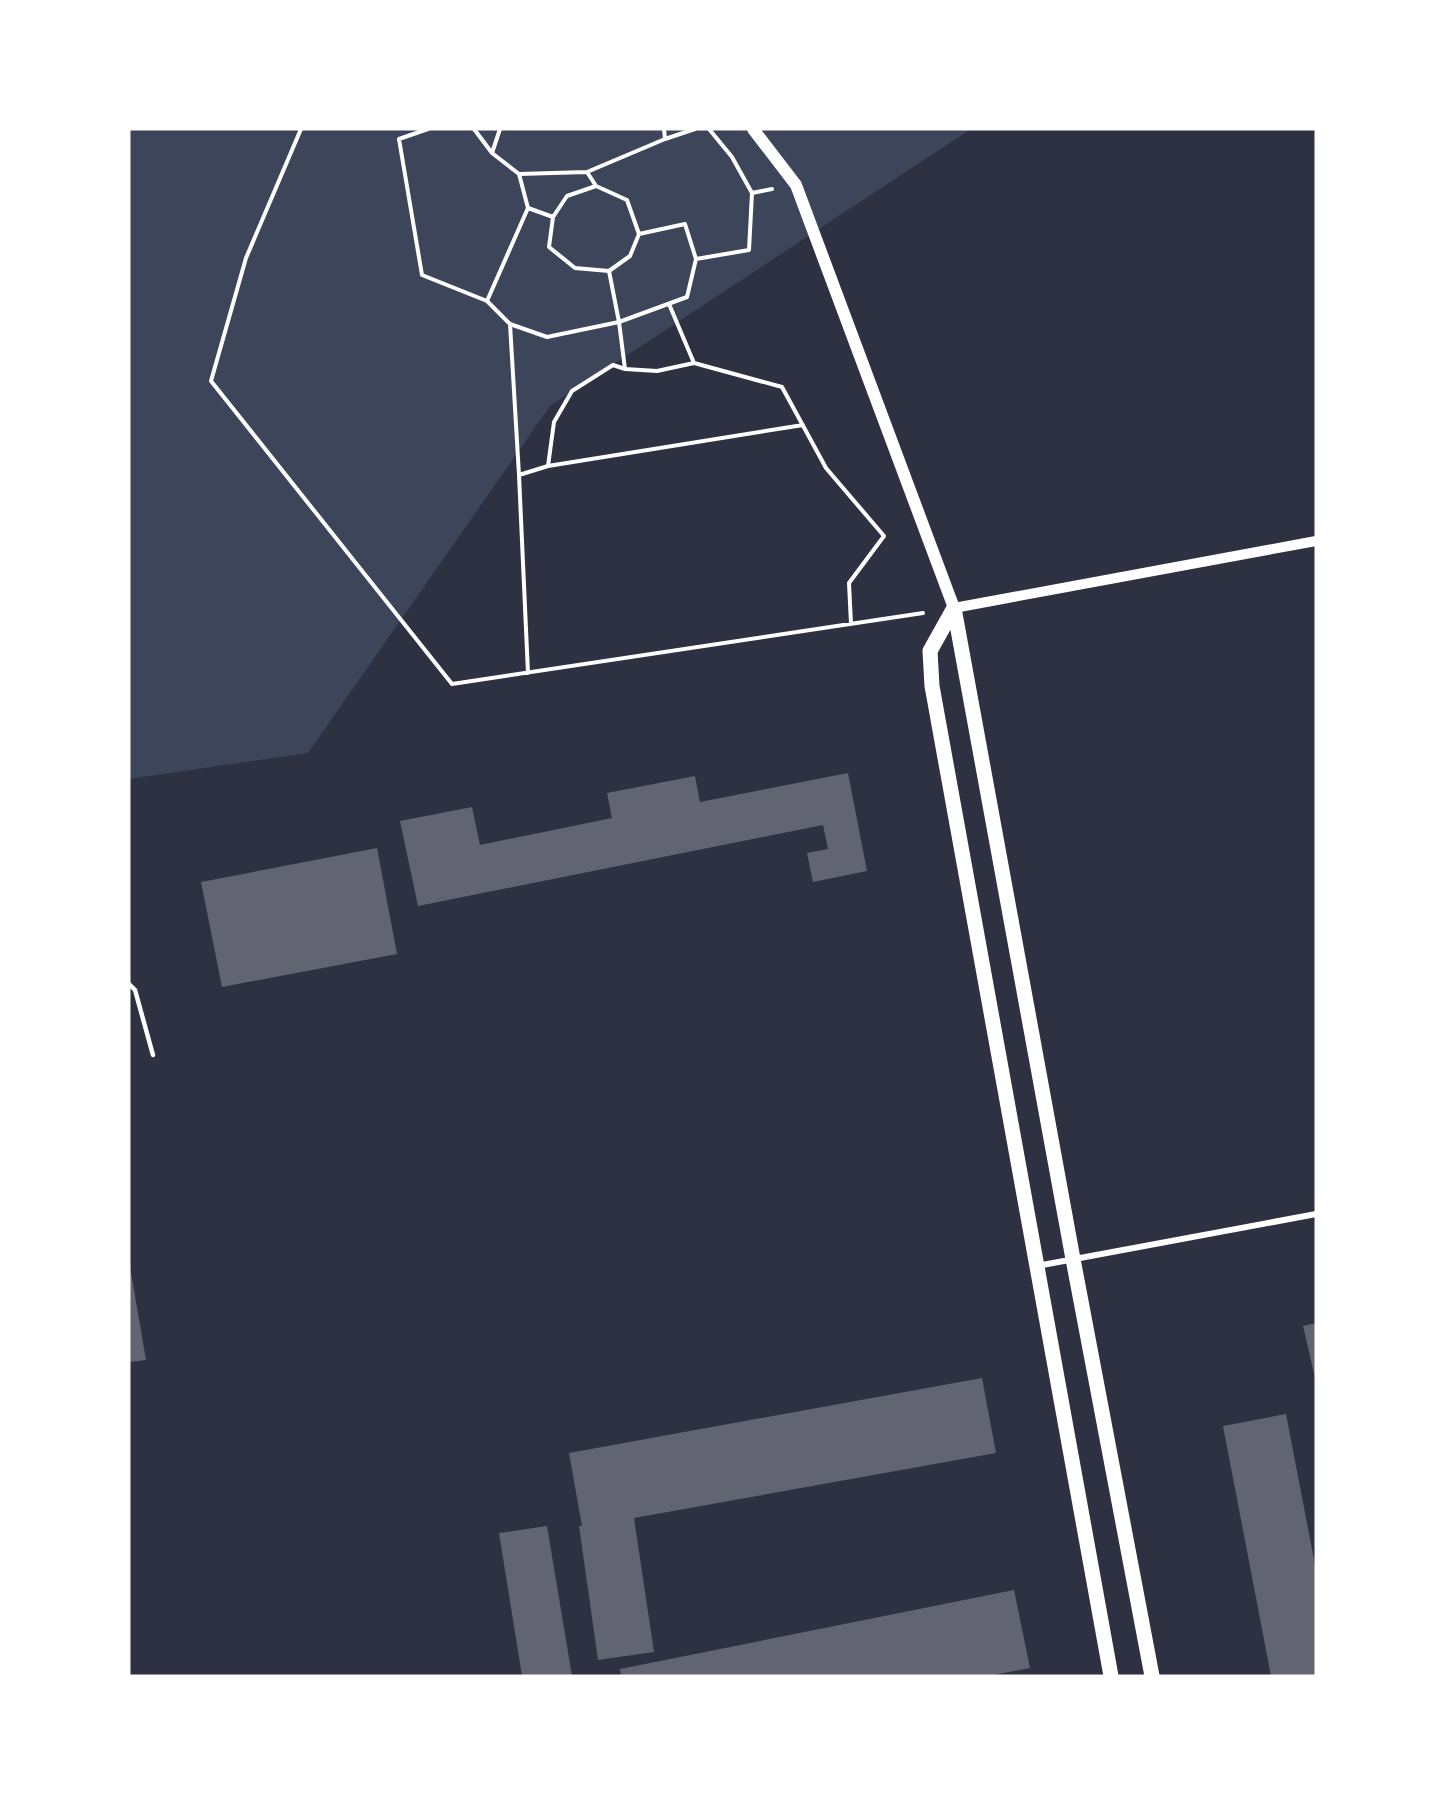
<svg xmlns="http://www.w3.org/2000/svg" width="1445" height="1805" viewBox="0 0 1445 1805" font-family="'DejaVu Sans',sans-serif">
  <rect width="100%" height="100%" fill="#2d3142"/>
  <path fill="#3c4559" d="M129 129H971L550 406 308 753 129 779Z"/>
  <path fill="#626471" d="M848 773 867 871 813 882 807 853 828 849 823 825 418 906 400 821 472 807 480 845 612 818 607 793 695 776 700 802Z
    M377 848 397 954 222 987 201 882Z
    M129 1261 146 1360 129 1362Z
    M1316 1323V1378H1315L1303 1326Z
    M982 1378 996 1453 634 1518 654 1652 598 1660 579 1526H582L569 1453Z
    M1286 1414 1316 1570V1676H1271L1223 1426Z
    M547 1526 572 1676H522L499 1533Z
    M1014 1590 1030 1668 988 1676H621L620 1669Z"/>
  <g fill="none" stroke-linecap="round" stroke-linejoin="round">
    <path stroke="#fff" stroke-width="4" d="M301 129 246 258 211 381 452 684 923 613
      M428 129 399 139 422 275 487 301
      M474 129 492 153
      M500 129 492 153 519 174 528 208
      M664 129 665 139
      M709 129 732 157 752 193
      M587 172 665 139 695 129
      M519 174 587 172 596 186
      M609 271 575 268 549 247 553 217 567 196 596 186 627 200 639 234
      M669 304 694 363
      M510 324 487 301 528 208 553 217
      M625 369 619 322 609 271 630 256 639 234 685 224 696 259
      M548 466 803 425
      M519 475 510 324 547 337 619 322 687 297 696 259 749 250 752 193 772 189
      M528 673 519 475 548 466 554 422 572 391 613 365 625 369 657 371 694 363 782 387 826 468 884 536 849 583 851 624"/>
    <path stroke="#fff" stroke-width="4.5" d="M129 984 135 990 153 1055"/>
    <path stroke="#fff" stroke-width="6" d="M1037 1266 1316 1214"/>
    <path stroke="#fff" stroke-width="10" d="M954 608 1316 541"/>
    <path stroke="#fff" stroke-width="12" d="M753 129 796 185 954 608"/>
    <path stroke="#fff" stroke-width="15" d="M954 608 930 651 932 686 1111 1676
      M954 608 1073 1259 1152 1676"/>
  </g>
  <rect width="1445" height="1805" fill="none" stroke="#ffffff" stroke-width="261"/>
</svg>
